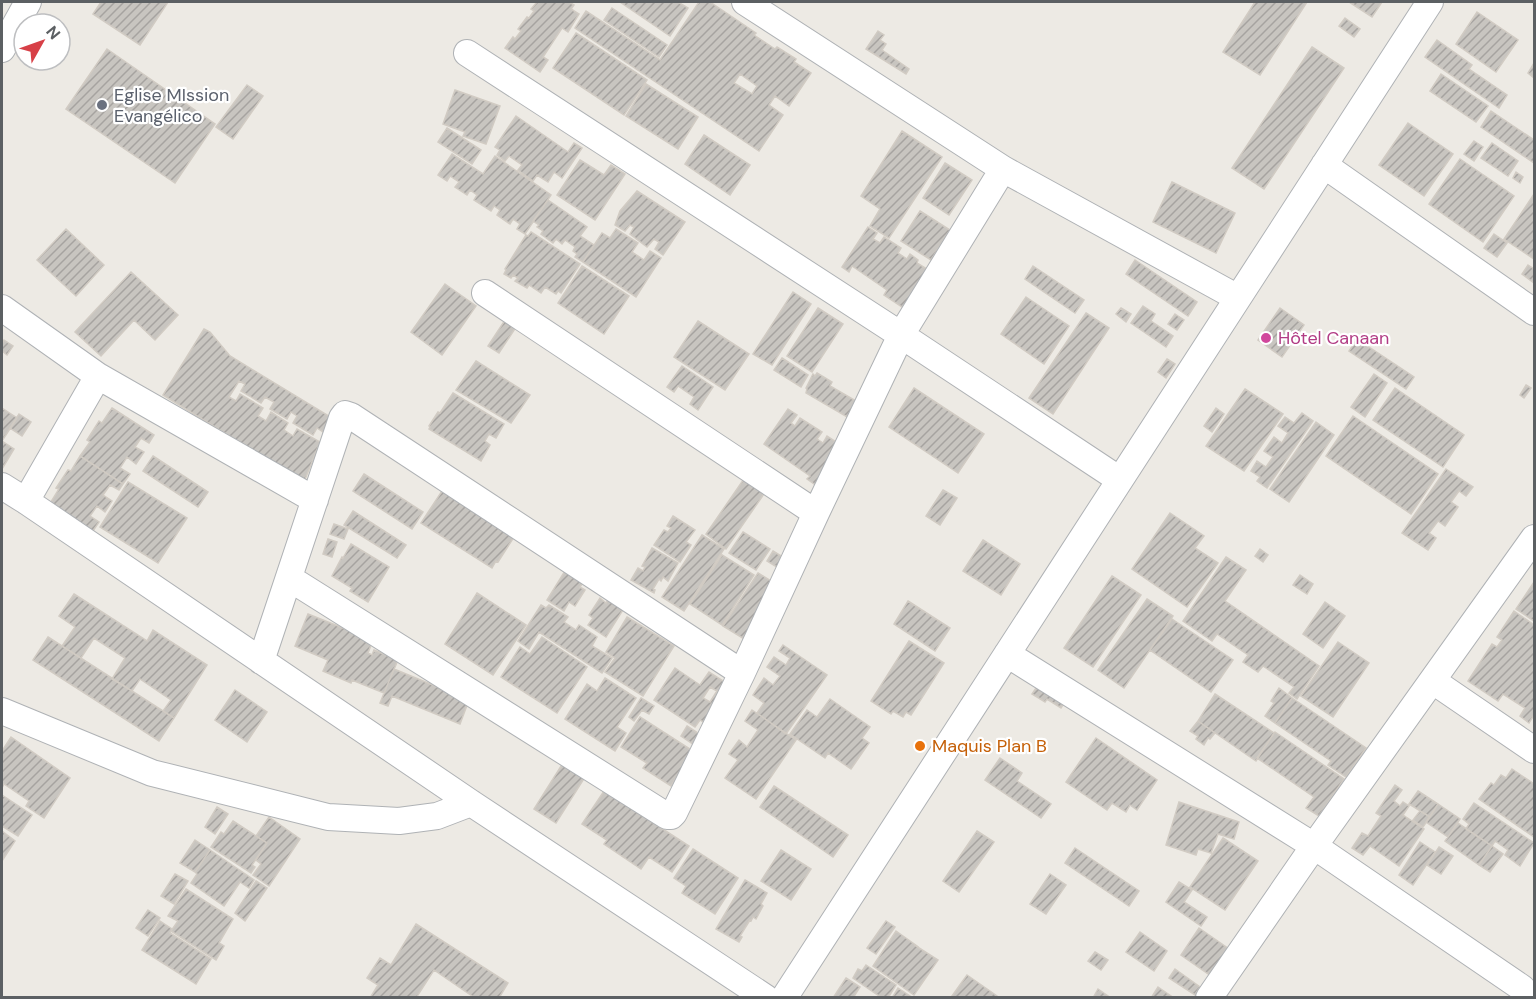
<svg xmlns="http://www.w3.org/2000/svg" width="1536" height="999" viewBox="0 0 1536 999" font-family="'DM Sans',sans-serif">
  <defs>
    <pattern id="building-hatch" width="6" height="6" patternUnits="userSpaceOnUse" patternTransform="scale(1.5)"><rect width="6" height="6" fill="#c8c5c0"/><path d="M-1 1l2-2M0 6l6-6M5 7l2-2" fill="none" stroke="#a6a3a0"/></pattern>
  </defs>
  <rect width="100%" height="100%" fill="#edeae4"/>
  <path fill="url(#building-hatch)" stroke="#d1cbc3" stroke-width="1.5" fill-rule="evenodd" d="M101 2H168L140 45 93 14Z
    M537 2H569L574 5 571 9 579 14 568 32 562 28 543 57 548 60 540 72 505 48 513 37 515 39 521 31 518 29 527 17 529 18 534 11 531 9Z
    M620 2H678L688 8 670 36Z
    M699 2H710L756 33 754 35 775 49 777 47 796 59 794 62 811 73 789 106 775 96 769 105 783 115 759 151 575 28 586 11 660 60ZM740 74 757 86 752 94 734 83Z
    M1255 2H1307L1260 75 1223 52Z
    M1349 2H1382L1372 17Z
    M612 8 667 45 659 57 604 20Z
    M1477 12 1518 40 1496 72 1456 44Z
    M1345 18 1360 29 1354 37 1339 26Z
    M878 31 884 35 880 40 886 44 882 50 909 69 906 74 866 49Z
    M576 33 647 80 624 115 553 68Z
    M1437 40 1472 65 1469 69 1507 95 1499 108 1425 57Z
    M1312 47 1344 68 1264 189 1232 168Z
    M107 49 215 124 175 183 66 109Z
    M1534 63V78L1528 73Z
    M1441 74 1488 106 1476 122 1430 91Z
    M646 84 698 117 678 149 626 116Z
    M247 85 263 96 233 139 216 127Z
    M455 90 500 106 486 144 463 136 465 132 443 124Z
    M1491 111 1534 140V163L1481 127Z
    M516 116 568 152 574 143 582 148 562 178 554 172 548 182 537 175 533 181 518 170 522 165 509 156 505 161 497 155 500 150 495 147Z
    M1408 123 1453 154 1424 196 1379 165Z
    M447 128 481 150 472 164 438 142Z
    M902 131 942 157 889 238 870 226 880 209 861 196Z
    M704 135 750 165 730 195 685 164Z
    M1474 141 1483 147 1474 161 1464 154Z
    M1492 143 1518 161 1508 176 1481 158Z
    M452 154 483 174 495 156 551 195 525 234 517 229 520 224 513 219 510 224 497 215 500 210 494 206 491 211 474 200 477 195 470 190 467 195 455 187 459 182 450 176 447 181 438 175Z
    M1460 159 1514 196 1483 242 1429 204Z
    M580 160 604 175 611 165 625 174 595 220 557 195Z
    M945 163 972 180 949 215 923 198Z
    M1516 172 1523 177 1520 183 1513 178Z
    M1172 182 1235 213 1216 253 1153 222Z
    M637 191 685 222 663 255 655 249 659 242 654 239 647 247 630 234 634 227 630 225 625 231 615 225 620 211Z
    M1534 194V259L1504 239Z
    M548 200 587 227 580 236 594 245 583 262 575 257 577 254 573 251 575 247 565 240 562 244 556 239 553 243 541 234 543 231 537 227 539 225 533 221Z
    M920 211 950 230 931 260 901 241Z
    M868 227 877 233 873 239 880 243 884 237 901 248 898 253 907 259 910 254 918 260 917 263 930 271 905 309 884 295 887 290 852 266 849 272 842 267Z
    M66 229 104 265 76 296 37 260Z
    M616 229 638 243 632 252 644 260 650 251 661 258 636 297 583 262 602 233 610 238Z
    M531 232 580 264 561 293 558 291 556 294 545 287 541 293 529 285 527 288 515 281 518 278 513 275 511 278 504 274 506 270 505 269 526 235 528 236Z
    M1494 234 1507 243 1497 257 1484 248Z
    M1135 260 1197 302 1188 316 1126 274Z
    M1528 265 1534 269V283L1522 274Z
    M582 266 629 296 604 334 558 303Z
    M1033 266 1084 300 1075 313 1025 279Z
    M131 272 178 315 155 340 134 320 101 356 75 332Z
    M445 284 476 306 442 355 411 332Z
    M793 292 811 304 772 365 753 354Z
    M1026 297 1069 326 1044 364 1001 334Z
    M1143 306 1155 314 1151 321 1173 336 1166 347 1131 323Z
    M818 308 843 324 812 372 787 356Z
    M1121 308 1131 314 1126 322 1116 314Z
    M1280 308 1304 325 1282 357 1258 340Z
    M1086 313 1109 328 1053 414 1029 398Z
    M1175 314 1184 320 1177 330 1168 324Z
    M507 317 518 324 499 353 488 346Z
    M698 321 749 354 725 390 674 357Z
    M204 329 210 332 230 356 332 418 323 432 317 428 313 435 293 423 297 416 291 412 287 419 270 409 274 402 265 397 261 403 241 391 245 384 239 381 229 397 236 401 240 394 263 408 258 416 266 421 271 412 288 423 284 430 293 436 297 429 320 442 304 482 163 395Z
    M1357 339 1414 377 1406 389 1349 351Z
    M4 340 13 346 7 355 2 351V344Z
    M782 358 808 375 801 387 774 370Z
    M1167 359 1175 364 1166 378 1158 372Z
    M476 361 530 395 511 423 456 390Z
    M682 366 713 387 698 410 690 404 694 397 678 386 674 392 667 387Z
    M817 373 832 382 830 386 863 405 854 421 806 393 807 389 806 388 813 374 815 376Z
    M1374 374 1387 383 1365 417 1351 407Z
    M1526 385 1531 388 1524 398 1520 395Z
    M914 388 984 434 958 473 889 427Z
    M1395 388 1464 435 1443 467 1373 420Z
    M1245 389 1283 414 1244 471 1206 446Z
    M453 393 504 424 496 438 489 434 485 441 490 445 481 461 429 429 430 427 429 426 438 412 440 413Z
    M2 408 17 418 2 441Z
    M112 408 154 435 149 443 141 438 135 447 144 452 136 464 127 457 120 468 130 474 123 484 80 456 90 442 87 440 99 421 102 423Z
    M1216 408 1224 414 1212 432 1204 426Z
    M788 409 797 415 791 423 795 426 800 418 822 432 817 439 823 443 827 436 844 447 824 491 807 479 810 476 764 444Z
    M1302 413 1313 421 1267 488 1257 481 1260 477 1251 471 1257 461 1266 467 1273 457 1264 451 1274 437 1282 443 1288 433 1278 426 1285 417 1294 423Z
    M19 414 31 422 22 436 10 428Z
    M1353 416 1438 474 1411 514 1326 456Z
    M1316 422 1334 435 1289 502 1270 489Z
    M2 441 14 449 2 469Z
    M80 456 123 484 119 490 110 485 103 495 112 501 105 512 97 506 90 516 99 522 91 534 49 505 59 489 56 488 68 470 71 471Z
    M153 456 208 492 198 507 143 471Z
    M1446 469 1473 487 1466 496 1459 491 1451 502 1458 507 1445 526 1438 521 1429 533 1436 538 1428 550 1402 533Z
    M748 473 768 488 726 549 706 534Z
    M364 474 423 512 412 529 353 491Z
    M128 482 187 518 158 563 100 527Z
    M943 490 957 498 940 525 926 516Z
    M442 491 514 537 498 562 496 561 492 568 421 523Z
    M353 511 406 545 397 558 344 525Z
    M1170 513 1204 536 1195 548 1218 563 1187 607 1132 569Z
    M673 516 695 530 686 542 691 545 680 562 654 545 664 530 668 532 671 528 667 526Z
    M334 524 348 529 344 539 330 534Z
    M743 532 770 549 756 570 729 553Z
    M702 535 724 549 684 611 662 597Z
    M328 539 337 542 332 557 323 554Z
    M983 540 1020 564 1001 595 963 571Z
    M351 544 389 567 368 602 350 591 352 588 332 576 342 557 343 558Z
    M652 548 678 563 668 581 663 577 661 581 659 579 653 589 655 590 654 593 631 580 638 568 643 571 645 567 642 566Z
    M1260 549 1268 555 1263 562 1255 556Z
    M773 551 786 559 780 569 767 561Z
    M722 555 754 575 722 625 690 604Z
    M1226 557 1246 570 1225 601 1319 666 1297 699 1289 693 1294 687 1263 666 1258 672 1243 662 1248 655 1217 634 1212 641 1183 621Z
    M568 566 586 578 580 587 585 590 575 606 569 602 564 611 547 600Z
    M758 573 776 584 749 642 723 626Z
    M1300 575 1313 584 1307 594 1293 585Z
    M1112 576 1141 595 1093 667 1064 648Z
    M1534 582V621L1516 609Z
    M477 593 526 625 493 675 445 644Z
    M74 594 147 641 153 630 207 665 174 718 163 711 171 700 140 679 132 691 112 679 125 658 94 638 81 658 62 646 75 627 59 616Z
    M611 595 626 605 606 637 588 625 593 618 589 615 600 598 606 603Z
    M1147 599 1173 616 1124 688 1098 670Z
    M908 601 950 628 935 651 894 624Z
    M1325 602 1345 616 1323 648 1303 634Z
    M541 605 546 608 549 605 568 617 564 622 576 630 579 625 597 637 592 646 612 658 602 673 539 632 529 649 518 641Z
    M1514 611 1534 625V715L1529 723 1520 716 1525 708 1503 694 1498 701 1468 681 1492 644 1497 647 1502 640 1497 637Z
    M308 614 373 640 368 653 372 655 374 650 398 660 384 693 352 680 351 683 323 671 328 660 295 646Z
    M627 617 674 646 643 696 605 672 615 658 606 652Z
    M1172 619 1233 660 1211 692 1150 650Z
    M48 637 174 718 159 741 33 660Z
    M542 637 587 667 557 713 501 677 520 647 530 654Z
    M909 641 944 663 911 715 906 712 903 717 893 711 891 714 871 701Z
    M1338 642 1369 663 1333 717 1301 696Z
    M783 645 827 675 786 734 757 713 764 703 753 695 764 678 773 685 780 676 767 667 774 657 786 665 790 658 779 651Z
    M675 668 700 685 709 672 731 686 706 724 700 720 695 727 654 700ZM710 687 717 691 710 702 703 698Z
    M394 669 469 700 460 724 392 696 388 706 380 703Z
    M605 678 636 698 617 727 626 733 615 751 565 719 587 684 597 691Z
    M1042 679 1068 697 1061 708 1047 699 1045 702 1032 694Z
    M1279 688 1292 698 1275 723 1265 716 1274 703 1271 701Z
    M235 690 267 712 247 742 215 720Z
    M1215 694 1274 733 1256 761 1198 721Z
    M641 698 654 706 649 714 642 710 634 721 629 717Z
    M1292 698 1366 748 1346 777 1328 765 1331 761 1275 723Z
    M830 699 870 727 862 738 869 743 851 769 828 753 825 758 790 734 807 710 817 717Z
    M752 710 796 740 756 799 725 778 738 760 729 754 739 740 747 747 758 730 745 721Z
    M640 717 693 751 671 786 643 768 647 763 621 747Z
    M1198 721 1215 733 1210 739 1208 738 1204 745 1196 739 1198 736 1190 731Z
    M687 726 707 739 700 749 681 736Z
    M1275 732 1344 779 1319 816 1306 808 1314 797 1257 758Z
    M11 737 70 778 44 818 26 806 29 801 4 784 2 788V751Z
    M1096 738 1157 780 1137 810 1130 805 1126 812 1112 803 1107 810 1066 782Z
    M1000 758 1022 773 1017 781 1051 804 1041 818 985 780Z
    M563 763 585 777 556 823 534 809Z
    M1512 769 1534 784V837L1479 799 1491 783 1494 785 1501 775 1506 778Z
    M1395 785 1402 790 1394 801 1400 806 1403 802 1409 806 1403 815 1424 829 1399 866 1370 846 1363 855 1352 848 1362 833 1368 836 1381 816 1376 813Z
    M774 786 848 835 833 857 760 807Z
    M604 791 689 846 672 872 649 857 641 869 604 844 607 840 582 824Z
    M1418 791 1438 804 1430 817 1409 804Z
    M2 795 32 815 18 836 2 826Z
    M1179 802 1239 822 1234 839 1218 834 1211 853 1198 849 1196 855 1166 845Z
    M1474 803 1534 843 1520 866 1505 855 1508 850 1495 841 1492 846 1466 829 1469 824 1463 819Z
    M1438 804 1460 819 1448 837 1426 822Z
    M217 807 228 814 215 834 205 827Z
    M1420 811 1430 817 1423 827 1413 820Z
    M269 817 300 839 269 886 253 875 261 864 256 860 267 843 256 836Z
    M233 821 267 843 252 865 255 867 251 873 211 847 221 832 224 834Z
    M1458 823 1492 846 1479 865 1445 841Z
    M2 831 15 841 2 861Z
    M977 831 994 842 959 892 943 881Z
    M1223 838 1258 861 1225 910 1190 887Z
    M195 840 210 850 195 872 180 863Z
    M1420 842 1435 852 1413 885 1399 875Z
    M1492 846 1503 854 1490 872 1479 865Z
    M1439 847 1453 856 1441 874 1427 865Z
    M1075 848 1139 891 1129 906 1065 863Z
    M693 849 738 878 715 914 682 893 686 886 674 878Z
    M210 850 254 880 249 888 240 882 224 906 191 883 197 874 195 872Z
    M781 850 811 869 791 900 761 881Z
    M175 874 188 881 174 904 161 896Z
    M1050 874 1066 885 1046 914 1030 904Z
    M745 880 767 893 761 904 763 906 756 919 753 917 751 921 750 920 740 936 742 937 739 942 716 929Z
    M256 881 267 888 245 921 235 913Z
    M1179 882 1192 890 1184 902 1207 917 1201 926 1166 902Z
    M186 889 233 919 219 943 224 946 216 960 171 931 178 921 168 916Z
    M148 910 160 918 148 936 136 928Z
    M160 921 172 929 170 933 211 959 196 984 142 950Z
    M886 921 895 927 876 954 867 948Z
    M416 924 508 983 499 998H471L472 996 434 970 416 998H370L378 985 367 978 380 958 391 965Z
    M1199 928 1229 949 1211 976 1181 955Z
    M896 931 917 946H916L938 960 914 995 873 966Z
    M1140 932 1167 951 1154 971 1126 952Z
    M1095 952 1108 960 1101 970 1088 961Z
    M866 965 896 985 888 998H882L853 978 858 969 862 971Z
    M1175 969 1200 987 1195 995 1169 978Z
    M967 975 997 996 996 998H954L952 996Z
    M846 978 860 987 853 998H833Z
    M1158 987 1174 998H1151Z
    M898 988 913 998H892Z
    M1098 989 1111 998H1093Z"/>
  <g fill="none" stroke-linecap="round" stroke-linejoin="round">
    <defs>
      <path id="minor" d="M745 2 1003 169 1238 298
        M2 49 28 2
        M467 53 901 335 1120 480
        M1324 165 1534 312
        M485 293 816 513
        M2 308 98 376 315 500
        M2 486 26 501 471 803 766 998
        M26 501 98 376
        M289 578 667 816H671L674 813 742 673 816 513 901 335 1003 169
        M1007 654 1314 846 1522 988 1531 998
        M261 661 342 418 345 414 351 416 742 673
        M1433 681 1534 750
        M2 711 152 773 328 817 399 821 437 816 471 803
        M784 998 1430 2
        M1209 998 1314 846 1534 538"/>
    </defs>
    <use href="#minor" stroke="#afb2b5" stroke-width="28"/>
    <use href="#minor" stroke="#fff" stroke-width="26"/>
  </g>
  <circle fill="#6b7280" stroke="#fff" stroke-width="2" cx="102" cy="105" r="6"/>
  <circle fill="#d1479c" stroke="#fff" stroke-width="2" cx="1266" cy="338" r="6"/>
  <circle fill="#e8710a" stroke="#fff" stroke-width="2" cx="920" cy="746" r="6"/>
  <g text-anchor="middle" stroke-width="4.5" stroke-linejoin="round" paint-order="stroke">
    <g font-size="18" fill="#5b616d" stroke="#fff" text-anchor="start">
      <text x="114" y="101">Eglise MIssion<tspan x="114" dy="21">Evangélico</tspan></text>
    </g>
    <g font-size="18" fill="#b23c85" stroke="#fff" text-anchor="start">
      <text x="1278" y="344">Hôtel Canaan</text>
    </g>
    <g font-size="18" fill="#c56008" stroke="#fff" text-anchor="start">
      <text x="932" y="752">Maquis Plan B</text>
    </g>
  </g>
  <rect width="1536" height="999" fill="none" stroke="#5c6063" stroke-width="6"/>
  <g transform="translate(42 42) rotate(50)"><circle r="28" fill="#ffffff" stroke="#bebfc1" stroke-width="1.5"/>
  <path d="M0-4.5L10 22L0 15L-10 22Z" fill="#d74047"/>
  <text y="-9" font-size="16" font-weight="bold" text-anchor="middle" fill="#5c6063">N</text>
  </g>
</svg>
